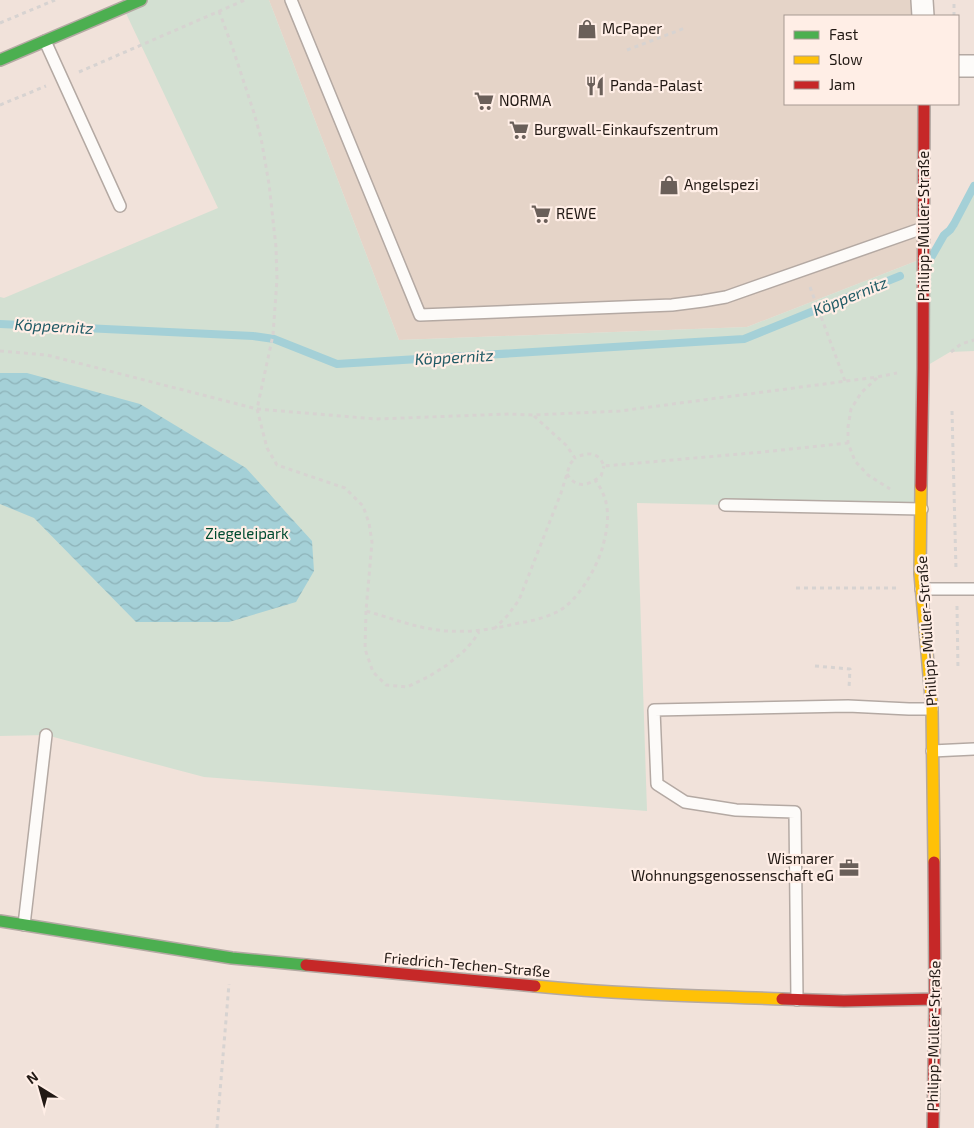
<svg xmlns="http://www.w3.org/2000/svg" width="974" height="1128" viewBox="0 0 974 1128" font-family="'Exo 2',sans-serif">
  <defs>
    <pattern id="water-waves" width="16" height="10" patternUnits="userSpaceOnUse" patternTransform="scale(1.25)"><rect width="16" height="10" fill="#a4d0d7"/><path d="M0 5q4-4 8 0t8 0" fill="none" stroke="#8db2b8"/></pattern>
  </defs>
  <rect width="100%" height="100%" fill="#f1e2da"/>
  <path fill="#e5d4c8" d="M269 0H922L923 16H785V104H924V258L747 327 399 340Z"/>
  <path fill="#d3e0d2" d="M141 0H269L399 340 747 327 924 258 956 228 974 192V351L950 352 923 368 922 509 637 503 647 811 204 777 46 735 0 736V297L4 298 218 208 123 7Z"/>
  <path fill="url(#water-waves)" d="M0 373H27L140 404 246 468 312 541 314 571 296 602 229 622H136L34 518 0 504Z"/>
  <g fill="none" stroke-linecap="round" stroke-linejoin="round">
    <path stroke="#a4d0d7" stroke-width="8" d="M932 256 944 235 950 230 954 224 974 186
      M0 324 253 336 274 339 337 364 744 339 900 276"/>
    <defs>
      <path id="lane" d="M291 0 420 315 672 305 703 301 726 297 923 228
        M45 41 120 206
        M725 505 922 509
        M921 589H974
        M932 751 974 749
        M24 925 46 735
        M797 1000 795 812 736 810 685 802 657 784 654 710 848 706 909 709H932"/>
      <path id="street" d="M922 0 923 16
        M958 66H974"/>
      <path id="fast" d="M0 60 141 0
        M0 921 232 958 306 965"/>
      <path id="slow" d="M921 486 920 574 932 709 934 862
        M535 986C617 994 700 996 782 999"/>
      <path id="jam" d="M921 486 923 368 924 104
        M306 965 535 986
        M782 999 844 1001 935 999
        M933 1128 935 999 934 862"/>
    </defs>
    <use href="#lane" stroke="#b4a9a3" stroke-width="14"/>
    <use href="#street" stroke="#b4a9a3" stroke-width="24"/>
    <use href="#fast" stroke="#b4a9a3" stroke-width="14"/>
    <use href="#slow" stroke="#b4a9a3" stroke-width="14"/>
    <use href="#jam" stroke="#b4a9a3" stroke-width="14"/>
    <path stroke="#d7d3d1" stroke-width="3" stroke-dasharray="4 4" stroke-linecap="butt" d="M219 11 233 49 254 113 261 138 269 184 276 247 277 279 273 335 257 409 267 448 277 465 345 488 363 506 369 523 372 542 366 611C384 616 403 623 421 627 457 635 485 631 519 623 533 621 547 617 559 611 578 600 596 569 602 549 609 524 612 502 595 480
      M954 16V0
      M0 23 55 0
      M627 50 685 28
      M79 72 245 0
      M0 105 46 86
      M810 287 845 381
      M0 351 47 355 257 409 376 419 509 414 533 415 620 411 877 377 897 373
      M951 352 961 344 974 340
      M877 378 861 393 851 409 848 427V443L855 461 868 475 890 489
      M952 411 956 570
      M534 416 566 445 575 458C587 452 598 451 604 466L763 452 848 443
      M567 474C577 490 589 485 601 476L604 466
      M796 588H896
      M957 606 958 670
      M366 611 365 649 373 672 386 685 407 687 428 677 447 665 464 651 473 641 479 632
      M494 629 508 615 519 600 561 493 570 464 575 458
      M815 666 850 669 849 688
      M217 1128 229 984"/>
    <use href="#lane" stroke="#fdfbf9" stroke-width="11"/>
    <use href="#street" stroke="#fdfbf9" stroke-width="21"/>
    <use href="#fast" stroke="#4caf50" stroke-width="11"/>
    <use href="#slow" stroke="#ffc107" stroke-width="11"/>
    <use href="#jam" stroke="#c62828" stroke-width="11"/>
  </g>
  <defs>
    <symbol id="shop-bare" viewBox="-9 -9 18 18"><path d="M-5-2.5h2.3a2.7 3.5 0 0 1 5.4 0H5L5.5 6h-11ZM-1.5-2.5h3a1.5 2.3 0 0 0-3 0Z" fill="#6a5f59" stroke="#ffeee6" stroke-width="2.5" paint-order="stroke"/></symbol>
    <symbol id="restaurant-bare" viewBox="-9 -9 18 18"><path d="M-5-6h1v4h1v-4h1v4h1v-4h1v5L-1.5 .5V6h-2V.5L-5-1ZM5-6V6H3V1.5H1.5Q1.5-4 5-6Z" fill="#6a5f59" stroke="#ffeee6" stroke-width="2.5" paint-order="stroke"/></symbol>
    <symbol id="supermarket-bare" viewBox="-9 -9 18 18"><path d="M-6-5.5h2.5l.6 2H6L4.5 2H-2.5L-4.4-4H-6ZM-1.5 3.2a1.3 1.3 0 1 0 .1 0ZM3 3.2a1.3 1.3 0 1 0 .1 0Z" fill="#6a5f59" stroke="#ffeee6" stroke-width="2.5" paint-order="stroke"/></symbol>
    <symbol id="office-bare" viewBox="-9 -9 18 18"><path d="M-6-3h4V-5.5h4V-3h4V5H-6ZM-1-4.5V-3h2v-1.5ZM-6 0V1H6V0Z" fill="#6a5f59" stroke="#ffeee6" stroke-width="2.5" paint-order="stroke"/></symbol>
  </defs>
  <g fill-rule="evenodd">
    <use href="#shop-bare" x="573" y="15" width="28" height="28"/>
    <use href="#restaurant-bare" x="581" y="72" width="28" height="28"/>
    <use href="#supermarket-bare" x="470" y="87" width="28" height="28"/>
    <use href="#supermarket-bare" x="505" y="116" width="28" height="28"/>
    <use href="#shop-bare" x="655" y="171" width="28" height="28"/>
    <use href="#supermarket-bare" x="527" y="200" width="28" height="28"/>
    <use href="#office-bare" x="835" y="854" width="28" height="28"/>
  </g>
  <g text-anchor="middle" stroke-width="4.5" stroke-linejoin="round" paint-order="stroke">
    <g font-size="15" fill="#221914" stroke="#ffeee6" text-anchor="start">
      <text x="602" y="34">McPaper</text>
      <text x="610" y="91">Panda-Palast</text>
      <text x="499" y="106">NORMA</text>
      <text x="534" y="135">Burgwall-Einkaufszentrum</text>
      <text x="684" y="190">Angelspezi</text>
      <text x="556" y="219">REWE</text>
      <text x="834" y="864" text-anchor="end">Wismarer<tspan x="834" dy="17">Wohnungsgenossenschaft eG</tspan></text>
    </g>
    <g font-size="15" fill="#221914" stroke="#ffeee6">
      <text transform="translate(924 226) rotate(-90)" y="5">Philipp-Müller-Straße</text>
      <text transform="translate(927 631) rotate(-94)" y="5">Philipp-Müller-Straße</text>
      <text transform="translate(467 965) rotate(5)" y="5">Friedrich-Techen-Straße</text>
      <text transform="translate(934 1036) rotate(-89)" y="5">Philipp-Müller-Straße</text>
    </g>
    <g font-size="15" fill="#004b30" stroke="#ffeee6">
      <text x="247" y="539">Ziegeleipark</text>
    </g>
    <g font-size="16" font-style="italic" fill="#215b66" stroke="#ffeee6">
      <text transform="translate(850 296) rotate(-22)" y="6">Köppernitz</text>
      <text transform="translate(54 326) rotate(3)" y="6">Köppernitz</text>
      <text transform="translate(454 357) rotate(-3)" y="6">Köppernitz</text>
    </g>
  </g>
  <rect x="784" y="15" width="175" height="90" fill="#ffeee6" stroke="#a79992"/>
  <rect x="794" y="31" width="25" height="8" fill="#4caf50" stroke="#a79992"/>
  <text x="829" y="40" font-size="15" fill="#221914">Fast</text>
  <rect x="794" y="56" width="25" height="8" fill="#ffc107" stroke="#a79992"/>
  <text x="829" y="65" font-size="15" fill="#221914">Slow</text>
  <rect x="794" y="81" width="25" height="8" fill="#c62828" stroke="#a79992"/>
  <text x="829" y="90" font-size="15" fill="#221914">Jam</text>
  <g transform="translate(40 1088) rotate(323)" stroke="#ffeee6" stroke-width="4" paint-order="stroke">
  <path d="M0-4L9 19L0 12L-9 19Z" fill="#221914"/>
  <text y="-8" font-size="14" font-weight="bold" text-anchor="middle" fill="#221914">N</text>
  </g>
</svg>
